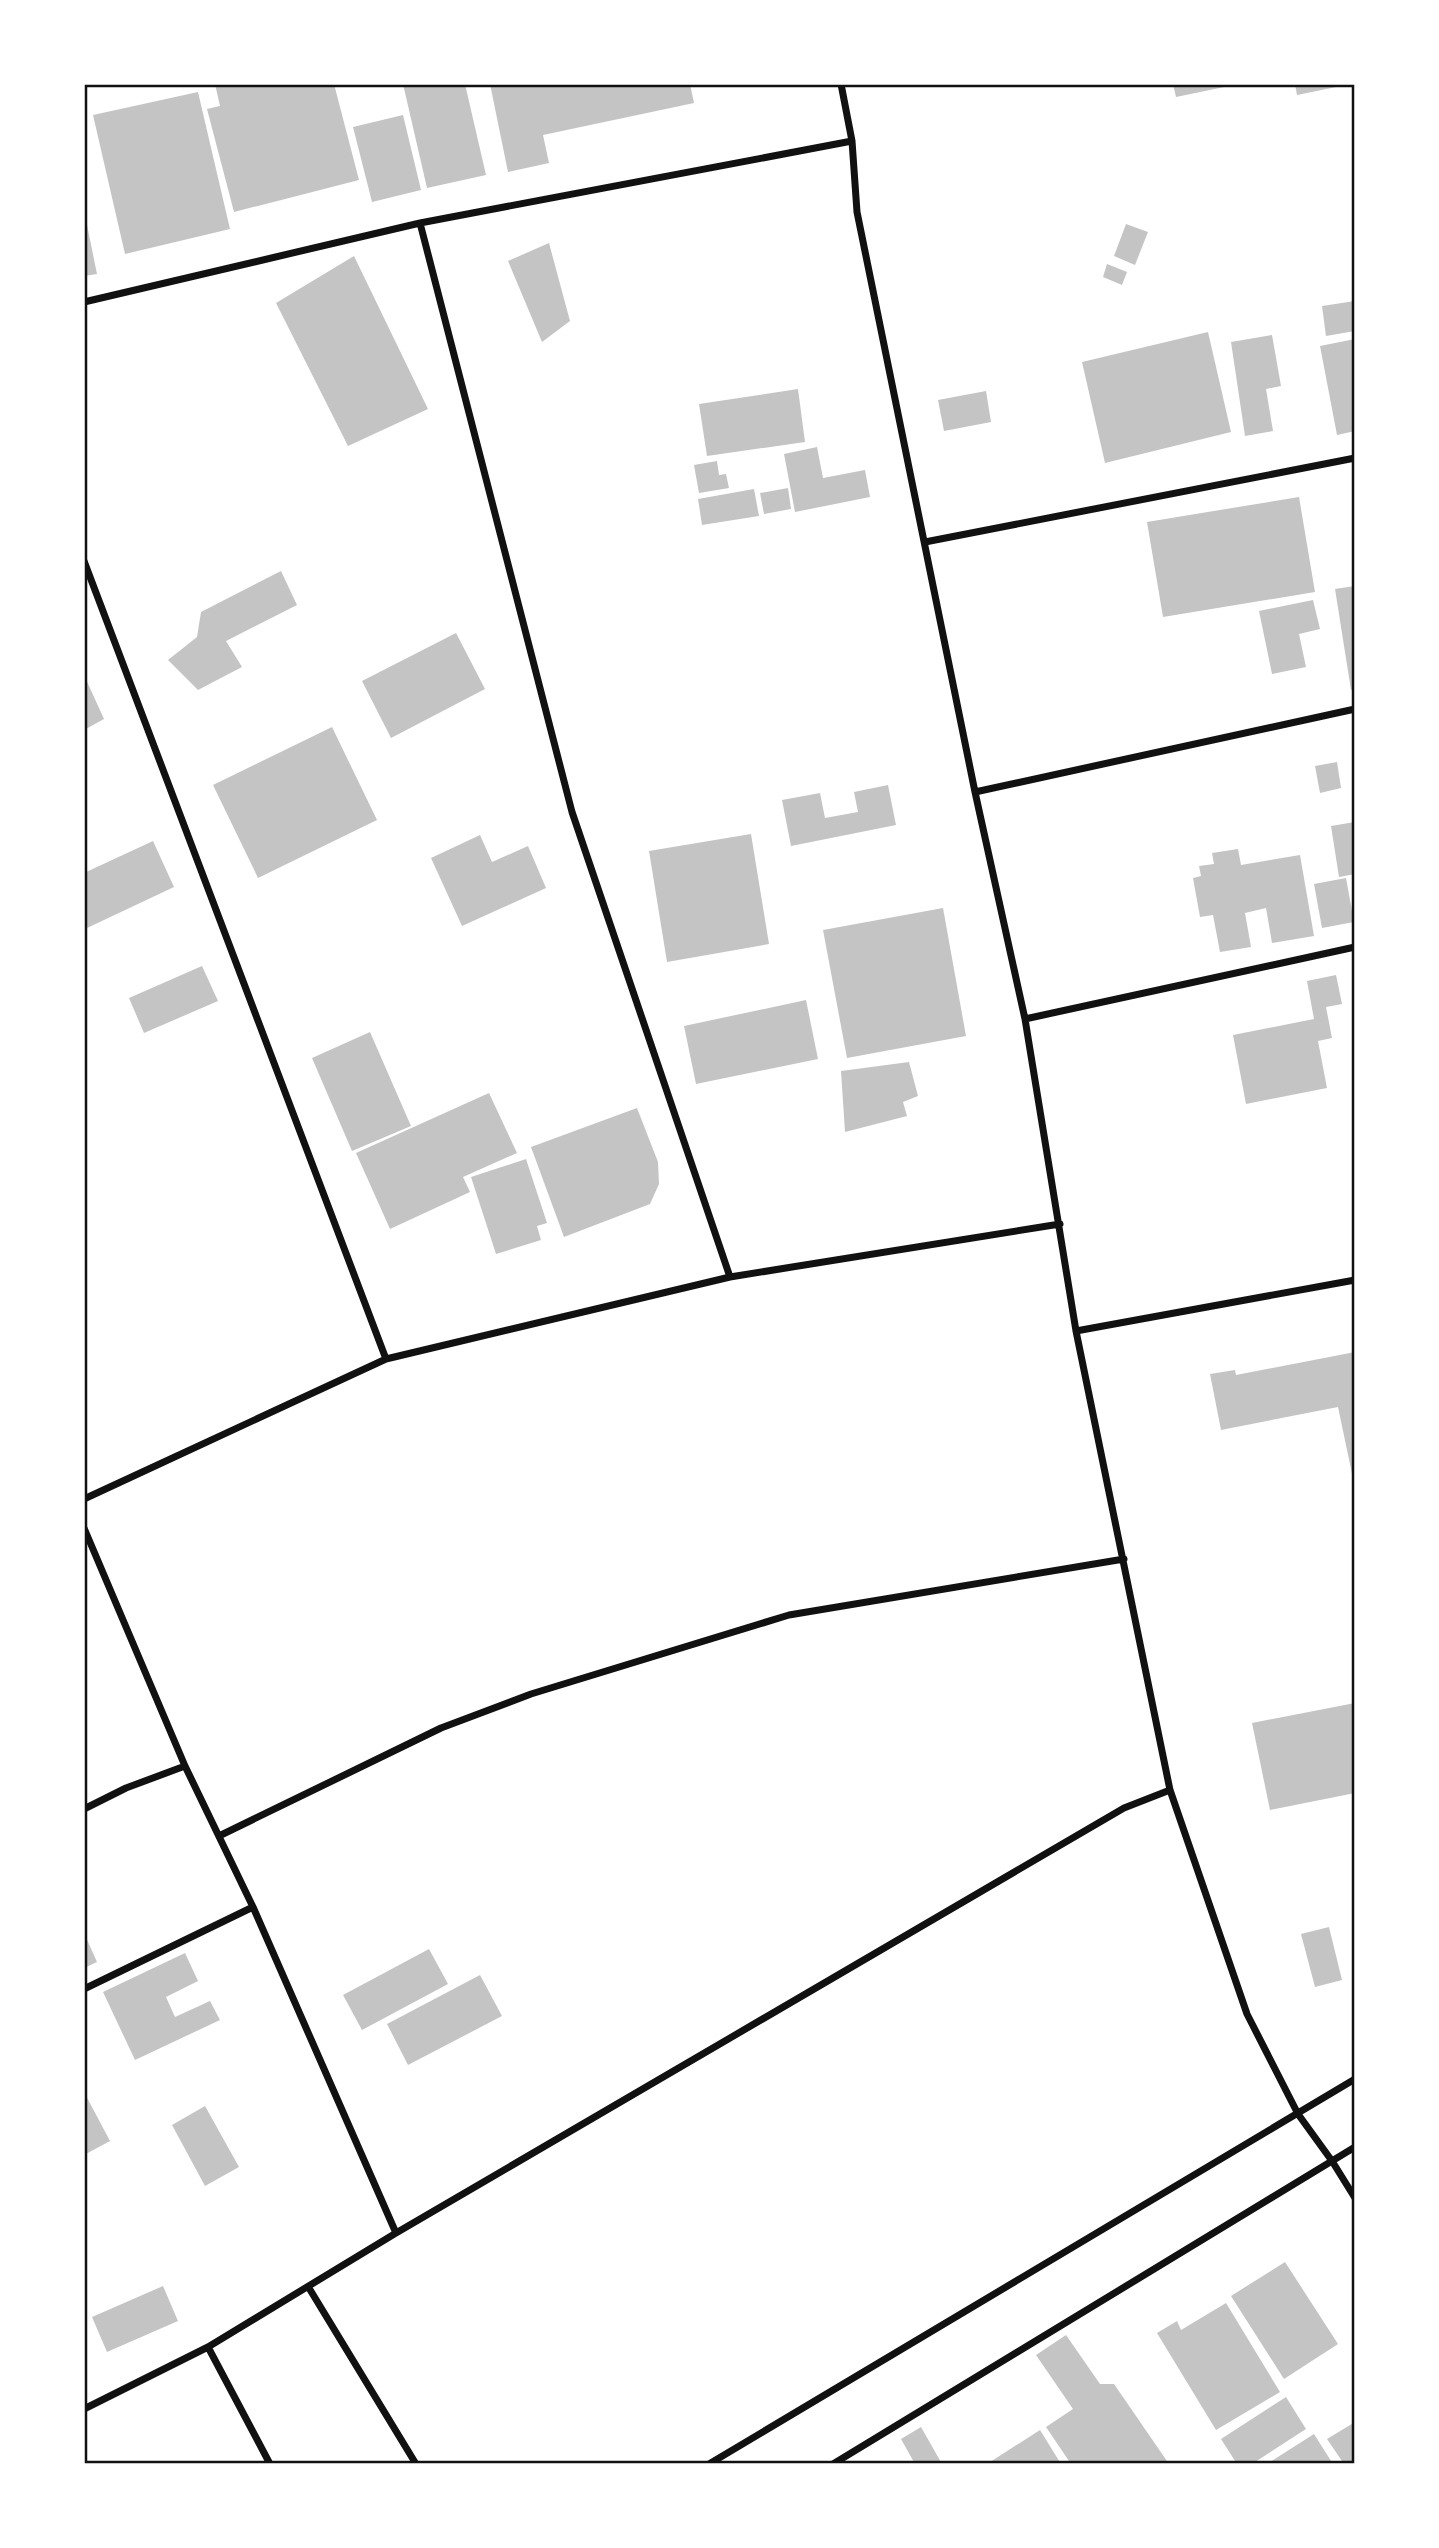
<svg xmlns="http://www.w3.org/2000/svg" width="1439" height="2548" viewBox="0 0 1439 2548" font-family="'Crimson Pro',serif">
  <rect width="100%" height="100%" fill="#fff"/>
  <path fill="#c4c4c4" d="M215 84H334L359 180 234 212 207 109 220 106Z
    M403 84H465L486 175 427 188Z
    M490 84H690L694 103 543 135 549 163 508 172Z
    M1173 84H1233L1234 85 1176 97Z
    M1295 84H1346V85L1297 95Z
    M198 92 230 229 125 254 93 115Z
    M403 115 421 190 372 202 353 127Z
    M85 215 97 274 84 276V216Z
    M1126 224 1148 232 1135 265 1114 256Z
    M549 243 570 321 542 342 508 261Z
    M354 256 428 409 348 446 276 303Z
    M1107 264 1127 272 1122 285 1103 277Z
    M1355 301V331L1326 336 1322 306Z
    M1208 332 1231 432 1105 463 1082 362Z
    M1272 335 1281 386 1266 389 1273 431 1245 436 1231 342Z
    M1355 339V431L1337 435 1320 346Z
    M798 389 805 442 707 456 699 404Z
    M986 391 991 422 944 431 938 400Z
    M817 447 823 478 865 470 870 497 795 512 784 454Z
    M717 461 719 475 726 474 729 488 699 493 694 465Z
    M788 488 791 509 764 514 760 493Z
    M754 489 759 516 702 525 698 499Z
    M1299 497 1315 592 1163 617 1147 522Z
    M281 571 297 605 226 641 242 667 198 690 168 660 197 637 201 612Z
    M1355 586V689L1351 690 1335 589Z
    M1313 600 1320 629 1299 634 1306 667 1272 674 1259 611Z
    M456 633 485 689 391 738 362 681Z
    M84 675 104 719 84 730Z
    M332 727 377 820 258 878 213 785Z
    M1337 762 1341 788 1320 793 1315 766Z
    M888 785 896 825 791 846 782 800 820 793 825 818 858 812 854 792Z
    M1355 822V874L1339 877 1331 826Z
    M751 834 769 944 667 962 649 851Z
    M480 835 492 862 528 846 546 888 462 926 431 858Z
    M153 841 174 887 87 928 84 921V873Z
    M1238 849 1241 865 1300 855 1314 936 1272 943 1266 908 1245 913 1251 947 1220 952 1213 915 1200 917 1193 878 1201 876 1199 866 1214 864 1212 853Z
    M1346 878 1354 922 1322 928 1314 884Z
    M943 908 966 1036 847 1058 823 930Z
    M202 966 218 1001 144 1033 129 998Z
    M1336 975 1342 1004 1326 1007 1332 1038 1318 1041 1327 1088 1246 1104 1233 1035 1314 1019 1307 981Z
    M806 1000 818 1059 696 1084 684 1026Z
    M370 1032 411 1126 352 1151 312 1058Z
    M909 1062 918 1096 903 1102 907 1116 845 1132 841 1071Z
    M489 1093 517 1153 463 1177 470 1192 390 1229 356 1153Z
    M637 1108 658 1162 659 1184 650 1204 564 1237 531 1147Z
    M526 1159 547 1223 537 1226 541 1240 496 1254 471 1177Z
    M1355 1352V1488L1338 1407 1221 1430 1210 1374 1235 1370 1236 1375Z
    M1355 1703V1793L1270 1810 1252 1723Z
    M1329 1927 1342 1980 1315 1987 1301 1934Z
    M84 1933 97 1962 84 1968Z
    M429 1949 448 1984 362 2030 343 1995Z
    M185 1953 198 1981 166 1997 175 2017 210 2001 220 2020 135 2060 103 1992Z
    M480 1975 502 2016 408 2065 387 2024Z
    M84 2092 110 2141 84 2155Z
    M205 2106 239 2167 205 2186 172 2125Z
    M1285 2262 1338 2344 1284 2379 1231 2296Z
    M163 2286 178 2321 107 2352 92 2317Z
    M1226 2303 1280 2392 1216 2430 1157 2333 1177 2321 1181 2330Z
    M1066 2335 1100 2384H1114L1169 2464H1071L1046 2427 1073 2409 1036 2355Z
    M1286 2397 1306 2429 1252 2464H1237L1221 2439Z
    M1355 2422V2464H1344L1327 2439Z
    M921 2427 942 2464H915L901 2439Z
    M1040 2430 1061 2464H987Z
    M1314 2434 1333 2464H1267Z"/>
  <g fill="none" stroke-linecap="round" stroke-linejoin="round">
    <path stroke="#111" stroke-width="7" d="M841 84 852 141 857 212 975 792 1025 1019 1076 1331 1170 1790 1247 2014 1298 2114 1332 2161 1355 2198
      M420 223 572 812 730 1277
      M84 302 420 223 852 141
      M925 542 1355 458
      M84 561 386 1359
      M975 792 1355 709
      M1025 1019 1355 947
      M1076 1331 1355 1280
      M84 1499 386 1359 730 1277 1060 1224
      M84 1528 185 1766 253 1907 396 2233
      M84 1809 126 1788 185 1766
      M219 1836 441 1728 531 1694 789 1615 1124 1559
      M84 1989 253 1907
      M309 2288 416 2464
      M208 2347 270 2464
      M84 2409 208 2347 396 2233 1124 1808 1170 1790
      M709 2464 1355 2079
      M833 2464 1355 2147"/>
  </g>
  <rect width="1439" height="2548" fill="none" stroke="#ffffff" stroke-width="172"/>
  <rect x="86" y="86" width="1267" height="2376" fill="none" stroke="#111" stroke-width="2.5"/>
</svg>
